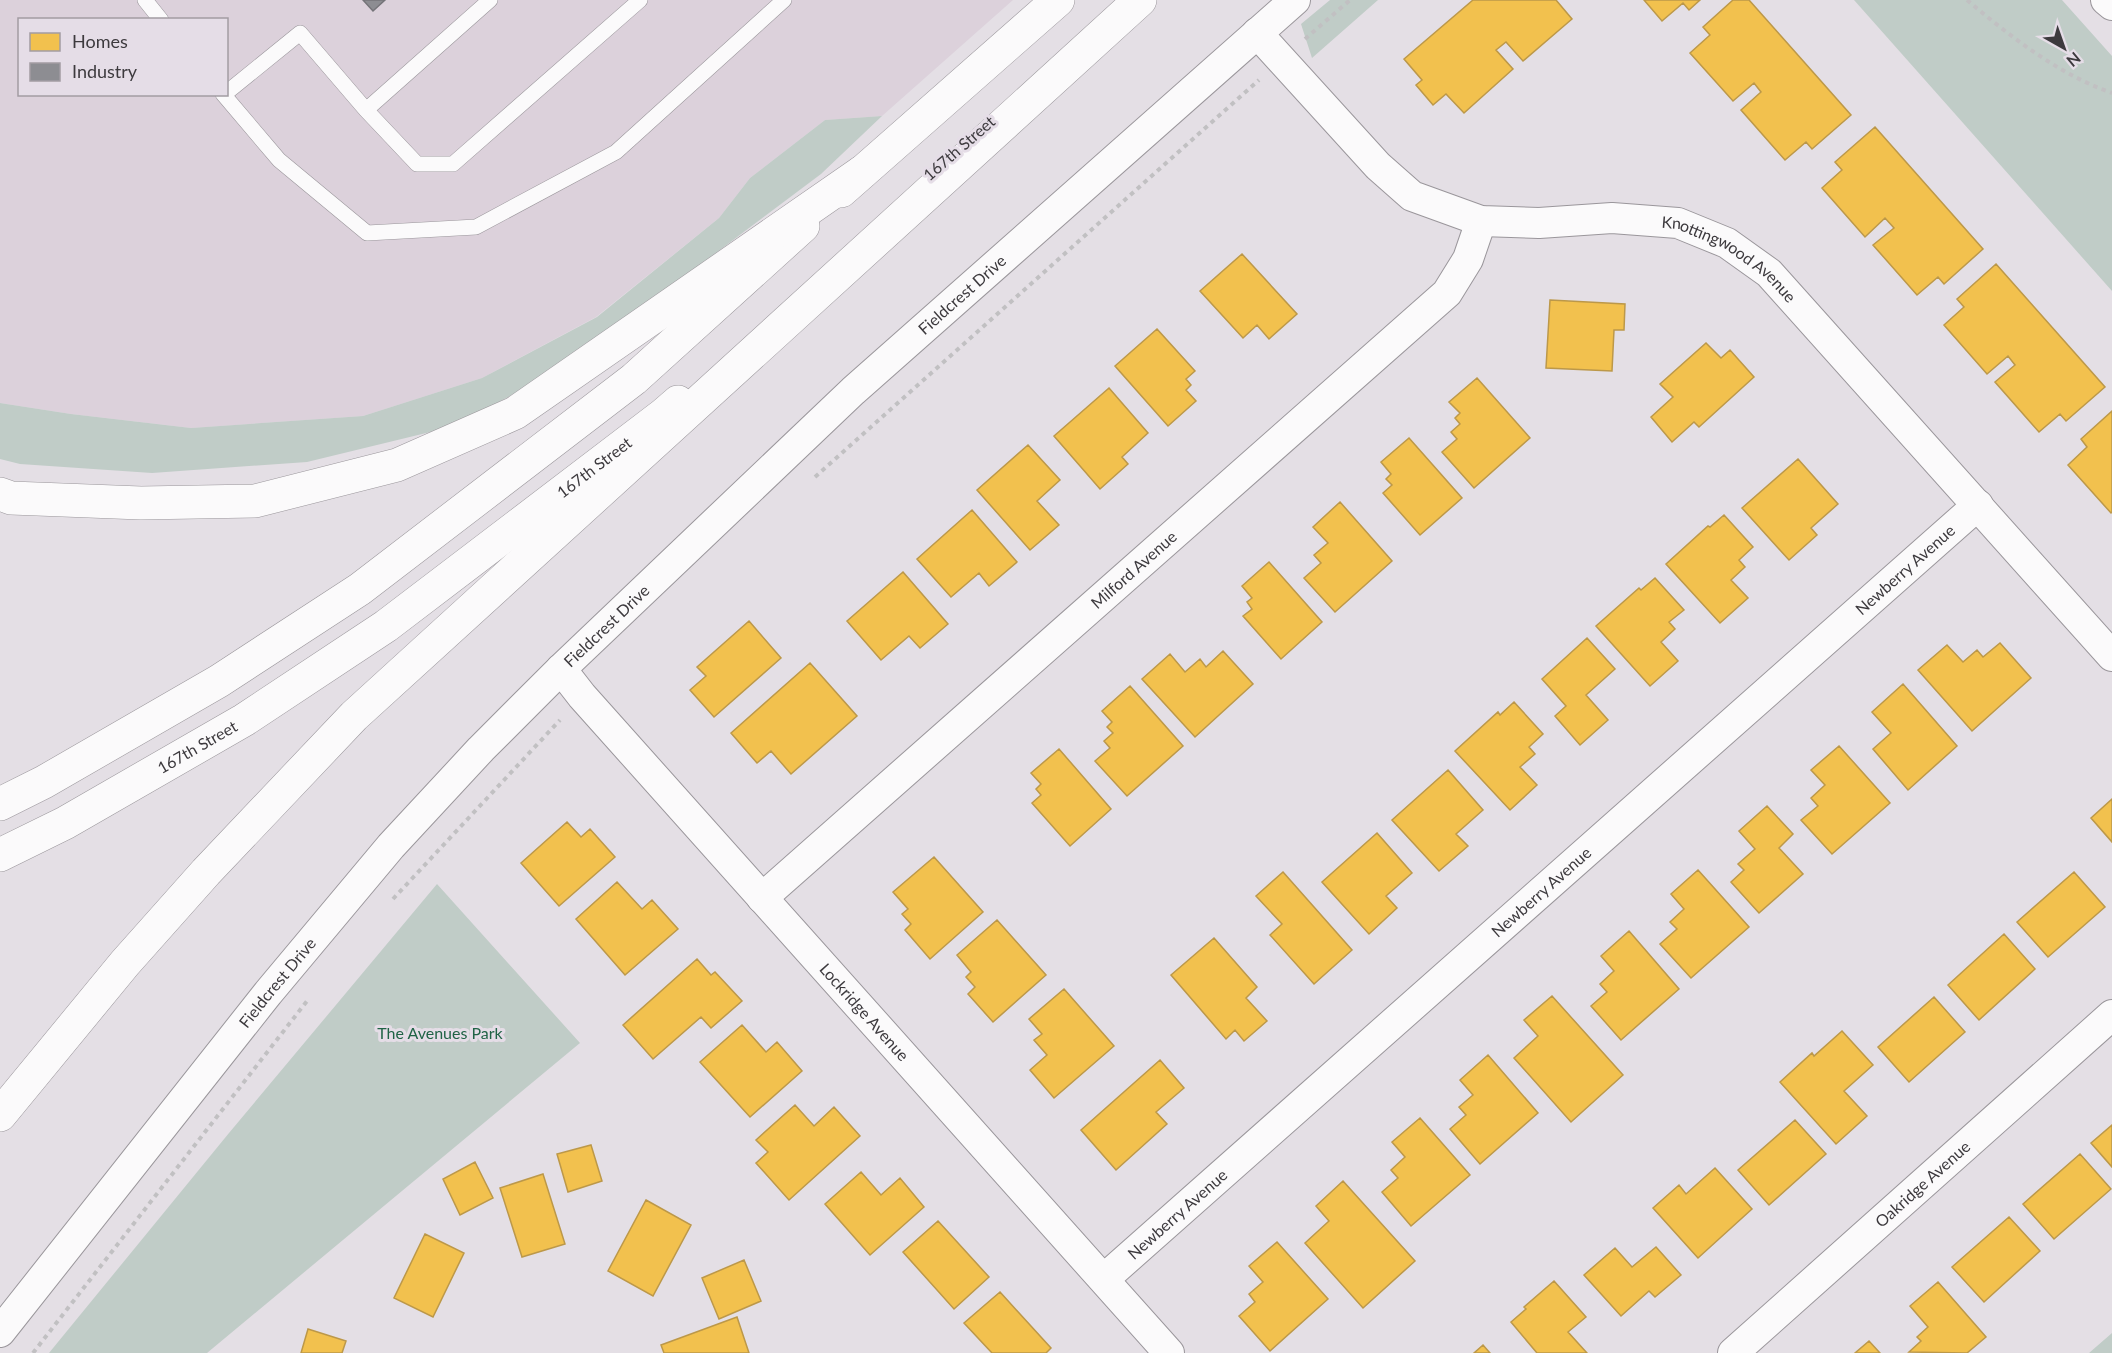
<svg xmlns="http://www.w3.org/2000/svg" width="2112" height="1353" viewBox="0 0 2112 1353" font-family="Lato,sans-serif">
  <rect width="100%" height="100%" fill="#e4dfe5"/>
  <path fill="#dcd1db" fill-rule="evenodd" d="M0 0H1013L882 116 825 120 750 178 719 218 596 317 482 378 363 416 191 428 71 414 0 403ZM20 20H226V94H20Z"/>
  <path fill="#c0ccc7" d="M1330 0H1378L1312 58 1301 24Z
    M1854 0H2062L2112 56V291Z
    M882 116 821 174 567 365 455 426 307 462 152 473 20 464 0 459V403L71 414 191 428 363 416 482 378 597 317 719 218 750 178 825 120Z
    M437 884 580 1043 207 1353H49L229 1133Z
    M2112 1333V1353H2089Z"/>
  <path fill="#f2c14e" stroke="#bc9849" stroke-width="1.5" d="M1473 0H1556L1572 19 1523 61 1506 42 1496 50 1513 69 1464 113 1446 94 1433 105 1416 85 1422 80 1404 59Z
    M1644 0H1700L1689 10 1683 3 1662 21Z
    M1733 0H1749L1851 115 1812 149 1806 142 1785 160 1741 110 1761 92 1754 83 1733 101 1690 53 1710 35 1703 27Z
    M1875 127 1983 249 1944 284 1938 277 1917 295 1873 245 1894 228 1885 218 1865 237 1822 188 1842 170 1835 162Z
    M1242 254 1297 314 1269 339 1257 325 1243 338 1200 291Z
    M1996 264 2105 387 2066 421 2060 414 2039 432 1995 382 2015 365 2008 356 1987 374 1944 325 1964 307 1957 299Z
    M1550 300 1625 304 1624 330H1614L1612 371 1546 368Z
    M1157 329 1195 371 1186 379 1191 385 1186 390 1196 401 1168 426 1115 366Z
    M1706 343 1721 358 1730 350 1754 377 1699 427 1694 422 1672 442 1651 417 1673 397 1660 384Z
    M1477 378 1530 438 1474 488 1442 452 1457 439 1451 432 1460 424 1455 418 1460 413 1449 402Z
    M1109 388 1148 433 1122 457 1128 464 1100 489 1054 436Z
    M2112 411V512L2111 513 2068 465 2087 447 2081 439Z
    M1409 438 1462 498 1420 535 1383 493 1392 485 1386 479 1391 474 1381 462Z
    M1028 445 1060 480 1037 501 1059 525 1030 550 977 490Z
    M1798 459 1838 504 1811 528 1817 535 1789 560 1742 508Z
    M1340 502 1392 561 1335 612 1304 578 1321 563 1314 555 1328 543 1313 527Z
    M972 510 1017 562 989 586 979 573 951 597 917 559Z
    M1724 515 1753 547 1739 560 1745 567 1731 580 1748 598 1720 623 1666 564 1708 526 1710 527Z
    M1269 562 1322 622 1281 659 1243 616 1252 609 1247 602 1252 598 1242 586Z
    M903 572 948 624 920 648 909 636 881 660 847 621Z
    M1655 578 1684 610 1669 622 1675 629 1661 642 1678 661 1650 686 1596 626 1639 588 1641 590Z
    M749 621 781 658 714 717 690 690 706 676 697 667Z
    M1587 638 1615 669 1586 695 1608 720 1580 745 1555 716 1566 706 1542 679Z
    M2000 643 2031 678 1972 731 1918 670 1947 645 1963 662 1977 650 1983 657Z
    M1223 651 1253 684 1195 737 1142 679 1170 654 1185 672 1200 659 1206 667Z
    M810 663 857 716 791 774 771 751 757 763 731 733Z
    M1903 684 1957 746 1908 790 1873 749 1891 733 1872 712Z
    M1130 686 1183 746 1127 796 1095 761 1110 748 1104 741 1113 733 1107 727 1112 722 1102 711Z
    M1514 702 1543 734 1529 747 1535 754 1520 767 1537 785 1510 810 1455 751 1498 712 1500 715Z
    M1839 746 1890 803 1832 854 1801 820 1818 806 1811 798 1825 785 1811 770Z
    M1059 749 1111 809 1070 846 1032 803 1041 795 1036 789 1041 784 1031 773Z
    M1448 770 1483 810 1456 834 1468 846 1439 871 1392 820Z
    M2112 799V842L2091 818Z
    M1767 806 1793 834 1779 848 1803 874 1759 913 1731 882 1744 870 1738 864 1755 849 1739 831Z
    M567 822 581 837 590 829 615 857 559 906 521 863Z
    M1377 833 1412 873 1386 896 1397 908 1369 934 1322 882Z
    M934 857 983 912 930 959 905 930 911 924 902 914 908 909 893 892Z
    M1698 870 1749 927 1691 978 1660 944 1677 929 1670 922 1684 909 1671 894Z
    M1283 872 1352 950 1314 984 1270 935 1282 924 1256 896Z
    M2074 872 2105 907 2048 957 2017 922Z
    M617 882 642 909 652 900 678 929 625 975 576 919Z
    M997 920 1046 975 993 1022 968 994 975 987 966 977 971 972 957 955Z
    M1629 931 1679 989 1621 1040 1591 1006 1607 992 1600 984 1614 971 1601 956Z
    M2004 934 2035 969 1979 1020 1948 985Z
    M1214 938 1257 987 1246 998 1267 1021 1244 1041 1235 1030 1226 1039 1171 975Z
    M697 959 711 975 715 972 742 1001 711 1028 701 1017 653 1059 623 1025Z
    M1064 989 1114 1046 1054 1098 1030 1070 1047 1055 1034 1040 1042 1034 1029 1019Z
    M1552 996 1623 1075 1571 1122 1514 1058 1538 1036 1524 1020Z
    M1934 997 1965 1032 1909 1082 1878 1047Z
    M742 1025 766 1052 777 1042 802 1071 750 1117 700 1062Z
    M1842 1031 1873 1065 1844 1091 1867 1116 1836 1144 1780 1082 1812 1053 1814 1056Z
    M1488 1055 1538 1113 1480 1164 1450 1129 1466 1115 1459 1107 1473 1095 1460 1080Z
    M1160 1060 1184 1088 1156 1112 1167 1124 1116 1170 1081 1130Z
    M795 1105 814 1126 834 1107 860 1136 789 1200 756 1163 768 1152 756 1140Z
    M1420 1118 1470 1175 1411 1226 1382 1192 1398 1178 1391 1170 1405 1157 1392 1142Z
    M1795 1120 1826 1154 1769 1205 1738 1170Z
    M2112 1125V1167L2091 1143Z
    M591 1145 602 1181 568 1192 557 1154Z
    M2080 1154 2111 1189 2054 1239 2023 1204Z
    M475 1162 493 1198 460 1215 443 1179Z
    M1715 1168 1752 1209 1698 1258 1653 1208 1679 1185 1686 1194Z
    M861 1172 881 1195 900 1178 924 1207 870 1255 825 1204Z
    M543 1174 565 1244 522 1257 500 1188Z
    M1343 1181 1415 1261 1363 1308 1305 1243 1329 1221 1316 1206Z
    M646 1200 691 1225 653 1296 608 1271Z
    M2009 1217 2040 1251 1984 1302 1952 1267Z
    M938 1221 989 1277 954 1309 903 1252Z
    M425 1234 464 1253 433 1317 394 1298Z
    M1277 1242 1328 1299 1270 1351 1239 1316 1255 1302 1249 1294 1263 1282 1249 1266Z
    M1656 1247 1681 1275 1655 1297 1649 1291 1621 1316 1584 1275 1615 1248 1632 1267Z
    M744 1260 761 1301 719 1319 702 1278Z
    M1554 1281 1586 1317 1568 1332 1587 1353H1537L1511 1322 1526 1309 1524 1307Z
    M1938 1282 1986 1337 1967 1353 1909 1352 1921 1341 1917 1337 1928 1327 1910 1306Z
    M1000 1292 1051 1348 1046 1353H992L964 1323Z
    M737 1317 749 1353H664L661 1345Z
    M308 1329 346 1341 342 1353H301Z
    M1869 1341 1880 1353H1855Z
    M1483 1345 1490 1353H1474Z"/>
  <path fill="#8d8d92" stroke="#757479" stroke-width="1.5" d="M363 0H385L373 11Z"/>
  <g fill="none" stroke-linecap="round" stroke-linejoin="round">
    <defs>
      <path id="service" d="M145 0 161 20
        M226 93 300 33 366 110 490 0
        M223 94 279 160 367 233 476 227 616 152 784 0
        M366 110 417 164H453L640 0"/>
      <g id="minor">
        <path d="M2106 0 2112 5"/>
        <path id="s1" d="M1257 33 1378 166 1412 196 1481 221 1539 223 1612 218 1678 223 1727 243 1769 273 2112 656"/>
        <path id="s2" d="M561 669 582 696 1169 1353"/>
        <path id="s3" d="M762 898 1447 293 1468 259 1481 221"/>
        <path id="s4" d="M1104 1279 1978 505"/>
        <path id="s5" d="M0 1332 268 993 391 846 481 749 561 669 853 391 1295 0"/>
        <path id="s6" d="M1733 1353 2112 1015"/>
      </g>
      <g id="secondary">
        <path d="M841 191 1058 0"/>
        <path d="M0 804 44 782 219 681 360 589 634 379 803 226"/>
        <path id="s7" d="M0 855 65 823 244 720 386 626 663 415 678 402"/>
      </g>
      <path id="motorway" d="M0 494 11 498 141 503 255 501 397 465 515 413 862 172
        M0 1115 125 963 206 872 354 716 1140 0"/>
    </defs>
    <use href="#service" stroke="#9a969b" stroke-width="16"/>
    <use href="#minor" stroke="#9a969b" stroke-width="32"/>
    <use href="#secondary" stroke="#9a969b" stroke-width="34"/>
    <use href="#motorway" stroke="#9a969b" stroke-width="34"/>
    <path stroke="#c1c0c2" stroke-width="4" stroke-dasharray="4.5 4.5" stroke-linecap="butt" d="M1967 0C2011 37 2058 74 2112 93
      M1305 39 1350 0
      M815 477 1259 80
      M393 899 560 720
      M33 1353 307 1001"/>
    <use href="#service" stroke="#fbfafb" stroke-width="15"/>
    <use href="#minor" stroke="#fbfafb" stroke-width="30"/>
    <use href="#secondary" stroke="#fbfafb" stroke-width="33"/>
    <use href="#motorway" stroke="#fbfafb" stroke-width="33"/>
  </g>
  <g text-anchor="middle" stroke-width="6" stroke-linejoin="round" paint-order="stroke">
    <g font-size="16" fill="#3d3a3e" stroke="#e5dde7">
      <text transform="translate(959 148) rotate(-41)" y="6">167th Street</text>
      <text dy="6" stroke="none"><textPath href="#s1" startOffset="558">Knottingwood Avenue</textPath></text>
      <text dy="6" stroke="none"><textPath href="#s5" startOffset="1418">Fieldcrest Drive</textPath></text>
      <text dy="6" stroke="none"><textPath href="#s7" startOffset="711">167th Street</textPath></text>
      <text dy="6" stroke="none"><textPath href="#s3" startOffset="496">Milford Avenue</textPath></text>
      <text dy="6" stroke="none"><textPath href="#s4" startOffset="1070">Newberry Avenue</textPath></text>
      <text dy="6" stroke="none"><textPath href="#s5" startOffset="932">Fieldcrest Drive</textPath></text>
      <text dy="6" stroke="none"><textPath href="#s7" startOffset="225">167th Street</textPath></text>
      <text dy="6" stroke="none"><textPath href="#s4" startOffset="584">Newberry Avenue</textPath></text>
      <text dy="6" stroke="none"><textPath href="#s5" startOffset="446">Fieldcrest Drive</textPath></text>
      <text dy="6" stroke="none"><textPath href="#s2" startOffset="458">Lockridge Avenue</textPath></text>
      <text dy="6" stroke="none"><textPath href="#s6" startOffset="254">Oakridge Avenue</textPath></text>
      <text dy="6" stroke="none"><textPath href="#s4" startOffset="98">Newberry Avenue</textPath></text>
    </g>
    <g font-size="16" fill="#206346" stroke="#e5dde7">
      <text x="440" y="1039">The Avenues Park</text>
    </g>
  </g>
  <rect x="18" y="18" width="210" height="78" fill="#e5dde7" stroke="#a29ca3" stroke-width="1.5"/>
  <rect x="30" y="33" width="30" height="18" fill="#f2c14e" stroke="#a29ca3" stroke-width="1.5"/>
  <text x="72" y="48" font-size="18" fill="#3d3a3e">Homes</text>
  <rect x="30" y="63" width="30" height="18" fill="#8d8d92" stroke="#a29ca3" stroke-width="1.5"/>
  <text x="72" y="78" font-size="18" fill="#3d3a3e">Industry</text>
  <g transform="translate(2064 48) rotate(140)" stroke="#e5dde7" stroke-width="4.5" paint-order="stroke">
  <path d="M0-4.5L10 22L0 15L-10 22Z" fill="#3d3a3e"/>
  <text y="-9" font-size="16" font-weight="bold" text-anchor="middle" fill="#3d3a3e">N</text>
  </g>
</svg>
